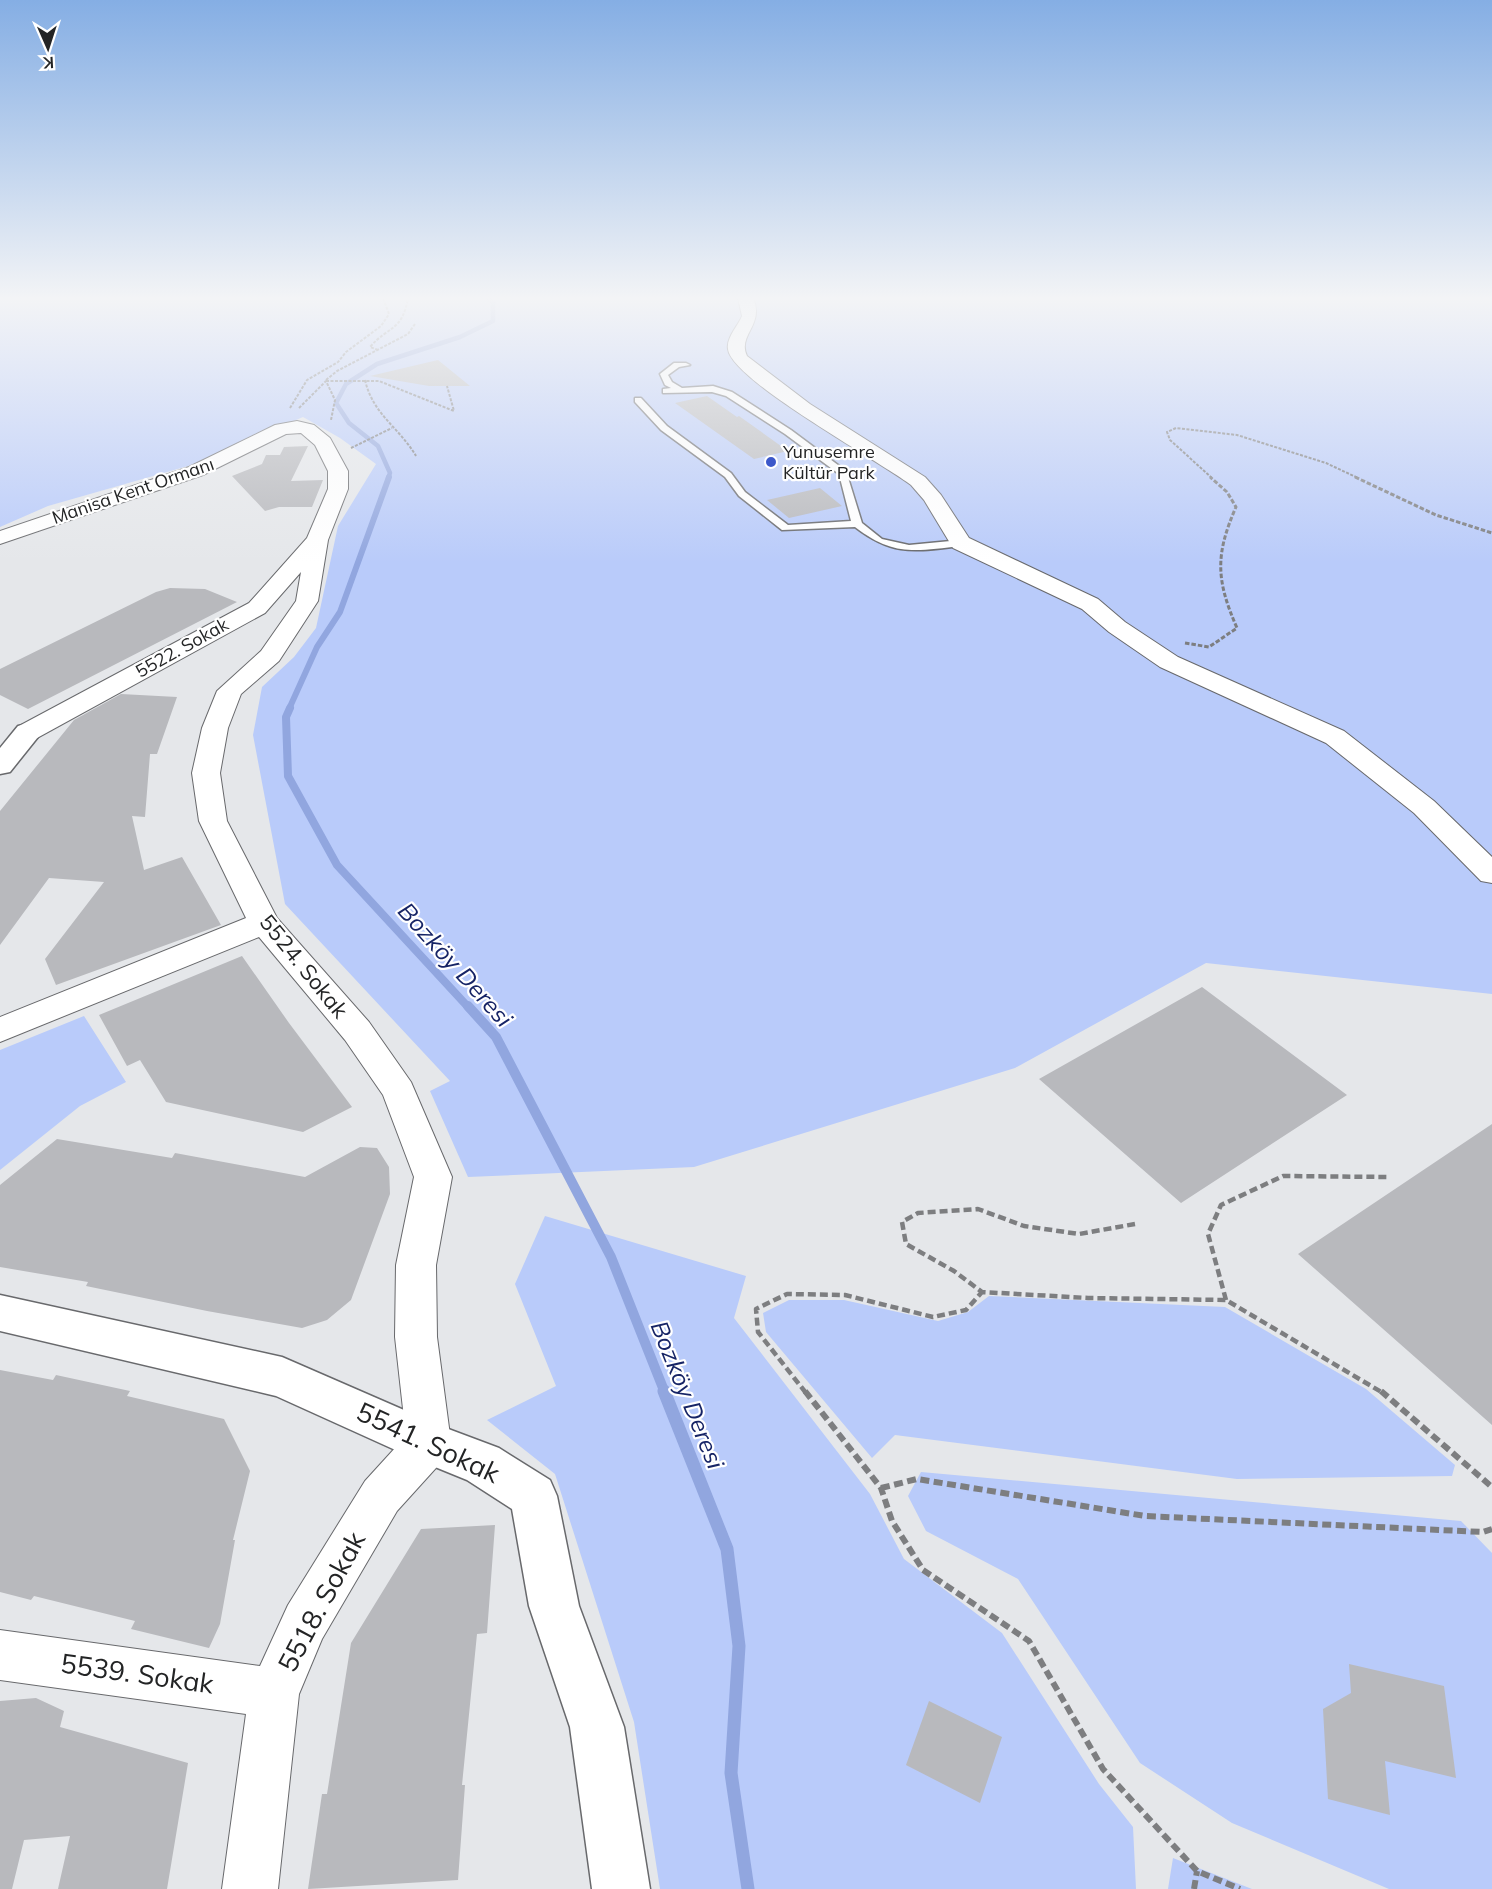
<svg xmlns="http://www.w3.org/2000/svg" width="1492" height="1889" viewBox="0 0 1492 1889" font-family="Mulish,sans-serif">
  <rect width="100%" height="100%" fill="#e5e7ea"/>
  <path fill="#b9cbfa" d="M0 298H1492V994L1206 963 1015 1068 694 1167 468 1177 430 1091 450 1081 285 904 253 735 262 687 294 657 316 628 338 526 376 464 340 438 303 417 188 466 48 506 0 527Z
    M84 1016 126 1082 80 1106 0 1170V1050Z
    M545 1216 746 1276 734 1318 870 1494 904 1559 1002 1633 1099 1784 1133 1827 1136 1889H660L634 1722 555 1474 487 1420 556 1386 515 1284Z
    M989 1296 1225 1307 1366 1389 1455 1465 1452 1476 1237 1479 895 1435 872 1458 766 1332 763 1313 789 1300H844L938 1321 968 1312Z
    M921 1472 1461 1521 1492 1553V1889H1389L1232 1823 1140 1763 1018 1579 926 1531 908 1496Z
    M1173 1858 1252 1889H1168Z"/>
  <g fill="none" stroke-linecap="round" stroke-linejoin="round">
    <path stroke="#91a6df" stroke-width="4.5" d="M388 478 390 473 378 446 349 423 336 403 346 384 377 364 460 337 493 321V302L488 298"/>
    <path stroke="#91a6df" stroke-width="6" d="M289 709 317 647 340 612 389 477"/>
    <path stroke="#91a6df" stroke-width="8" d="M290 708 286 717 288 776 337 865 469 1008"/>
    <path stroke="#91a6df" stroke-width="10" d="M468 1006 496 1037 611 1257 665 1393"/>
    <path stroke="#91a6df" stroke-width="13" d="M664 1391 727 1549 739 1646 731 1773 748 1889"/>
  </g>
  <path fill="#b8b9bd" d="M438 360 470 386H429L370 376Z
    M707 396 737 417 739 416 788 451 754 459 675 403Z
    M308 446 291 481 323 480 312 507H279L265 511 232 476 262 464 266 455H280L284 447Z
    M820 488 842 506 789 518 767 500Z
    M170 588 205 589 237 602 28 709 0 695V669L156 592Z
    M121 694 177 697 157 754H150L145 817 132 816 144 870 182 857 221 925 56 985 45 959 104 882 49 878 0 945V811L74 720Z
    M242 956 289 1023 352 1107 303 1132 166 1102 140 1060 127 1066 99 1015Z
    M1202 987 1347 1095 1181 1203 1039 1079Z
    M1492 1124V1425L1298 1254Z
    M57 1139 172 1158 175 1153 305 1177 360 1147 377 1148 389 1167 390 1194 351 1300 327 1320 302 1328 207 1311 86 1286 88 1282 0 1267V1185Z
    M0 1370 53 1380 56 1375 130 1391 127 1396 224 1419 250 1471 233 1540H235L220 1624 209 1648 131 1629 135 1621 34 1596 31 1600 0 1592Z
    M495 1525 487 1633 477 1634 462 1785H465L458 1880 308 1889 322 1794H327L351 1643 421 1529Z
    M1349 1664 1444 1686 1456 1778 1385 1761 1390 1815 1328 1799 1323 1709 1351 1693Z
    M36 1698 64 1711 60 1727 188 1763 167 1889H58L70 1836 24 1840 12 1889H0V1701Z
    M929 1701 1002 1737 980 1803 906 1765Z"/>
  <g fill="none" stroke-linecap="round" stroke-linejoin="round">
    <defs>
      <path id="lane" d="M674 363H686L690 365 679 367 668 375 672 382 682 388 713 386 732 392 791 430 846 471 862 523 882 539 909 545 961 540 966 543 961 546C915 551 894 557 855 527L782 530 739 496 725 477 661 430 635 402V398H641L667 426 731 473 745 492 788 525 851 521 839 474 785 434 726 396 712 392 663 393V389L671 388 665 385 660 374Z"/>
      <path id="street" d="M738 298H753C765 325 737 335 747 356L810 404 925 477 941 495 969 538 1098 599 1125 622 1178 657 1344 731 1434 801 1492 857V883L1481 881 1414 813 1326 743 1160 667 1109 632 1082 609 953 548 924 500 911 485C881 462 731 380 728 349 726 338 738 326 742 316Z
        M297 421 314 425 330 438 348 471V489L328 540 318 601 279 661 241 694 228 728 220 773 227 821 277 918 369 1022 411 1082 452 1177 436 1265 437 1337 451 1443 445 1458 397 1511 322 1639 299 1694 278 1889H222L246 1714 0 1680V1630L260 1666 288 1605 365 1481 406 1436 395 1337 396 1265 414 1177 383 1095 345 1040 259 937 0 1042V1017L246 918 199 821 192 773 202 728 217 691 261 651 296 601 301 572 265 613 37 738 28 740 19 738 15 732 19 726 249 603 307 538 328 489V471L315 445 301 433 286 434 203 475 0 544V531L189 467 275 425Z"/>
      <path id="secondary" d="M28 724 38 726 42 732 10 772 0 774V748L18 726Z
        M0 1295 282 1357 443 1427 499 1448 550 1480 557 1496 579 1606 624 1727 650 1889H592L570 1727 529 1606 512 1509 467 1480 413 1458 276 1396 0 1331Z"/>
    </defs>
    <use href="#lane" stroke="#68696c" stroke-width="3"/>
    <use href="#street" stroke="#68696c" stroke-width="2"/>
    <use href="#secondary" stroke="#68696c" stroke-width="3"/>
    <path stroke="#7d7e80" stroke-width="2" stroke-dasharray="3 1.5" stroke-linecap="butt" d="M378 350 370 347C389 325 402 332 408 298
      M326 380 337 371 408 334 415 324
      M365 380C373 415 399 427 416 456
      M326 381H379L454 411 447 386
      M290 408 307 380 338 362 346 352 381 326 389 314 383 298
      M299 408 326 381 335 400 331 420
      M351 448 392 428
      M1212 478 1170 440 1167 432 1176 428 1237 435 1326 463 1358 478"/>
    <path stroke="#7d7e80" stroke-width="3" stroke-dasharray="4.5 2" stroke-linecap="butt" d="M1355 477 1436 515 1492 533
      M1185 643 1209 647 1237 628C1216 580 1215 555 1236 507L1227 492 1210 477"/>
    <path stroke="#7d7e80" stroke-width="4.5" stroke-dasharray="8 4" stroke-linecap="butt" d="M1135 1224 1079 1234 1024 1226 978 1209 918 1213 902 1222 906 1244 954 1271 982 1292 1088 1298 1226 1300 1383 1393
      M1226 1300 1208 1234 1221 1205 1283 1176 1388 1177
      M806 1393 758 1332 756 1309 787 1294 845 1295 933 1317 966 1310 982 1292"/>
    <path stroke="#7d7e80" stroke-width="6" stroke-dasharray="9 4.5" stroke-linecap="butt" d="M805 1391 881 1488 892 1521 923 1570 1029 1641 1103 1769 1197 1871 1240 1889
      M1381 1391 1492 1487
      M881 1488 917 1479 1145 1516 1483 1532 1492 1529
      M1194 1889 1197 1871"/>
    <use href="#lane" fill="#fff" fill-rule="evenodd"/>
    <use href="#street" fill="#fff" fill-rule="evenodd"/>
    <use href="#secondary" fill="#fff" fill-rule="evenodd"/>
  </g>
  <linearGradient id="sky" x2="0" y2="1"><stop stop-color="#85aee4"/><stop offset="0.53" stop-color="#f3f4f6"/><stop offset="1" stop-color="#f3f4f6" stop-opacity="0"/></linearGradient>
  <rect width="1492" height="563" fill="url(#sky)"/>
  <circle fill="#3c58ca" stroke="#fff" stroke-width="2" cx="771" cy="462" r="6"/>
  <g text-anchor="middle" stroke-width="4.5" stroke-linejoin="round" paint-order="stroke">
    <g font-size="18" fill="#232425" stroke="#fff" text-anchor="start">
      <text x="783" y="458">Yunusemre<tspan x="783" dy="21">Kültür Park</tspan></text>
    </g>
    <g font-size="18" fill="#232425" stroke="#fff">
      <text transform="translate(133 491) rotate(-19)" y="6">Manisa Kent Ormanı</text>
      <text transform="translate(182 648) rotate(-29)" y="6">5522. Sokak</text>
    </g>
    <g font-size="22" fill="#232425" stroke="#fff">
      <text transform="translate(304 966) rotate(51)" y="8">5524. Sokak</text>
    </g>
    <g font-size="24" font-style="italic" fill="#162466" stroke="#fff">
      <text transform="translate(455 965) rotate(48)" y="8">Bozköy Deresi</text>
      <text transform="translate(687 1395) rotate(68)" y="8">Bozköy Deresi</text>
    </g>
    <g font-size="27" fill="#232425" stroke="#fff">
      <text transform="translate(428 1443) rotate(25)" y="9">5541. Sokak</text>
      <text transform="translate(322 1602) rotate(-62)" y="9">5518. Sokak</text>
      <text transform="translate(137 1674) rotate(8)" y="9">5539. Sokak</text>
    </g>
  </g>
  <g transform="translate(48 48) rotate(177)" stroke="#ffffff" stroke-width="4.5" paint-order="stroke">
  <path d="M0-4.5L10 22L0 15L-10 22Z" fill="#232425"/>
  <text y="-9" font-size="16" font-weight="bold" text-anchor="middle" fill="#232425">K</text>
  </g>
</svg>
